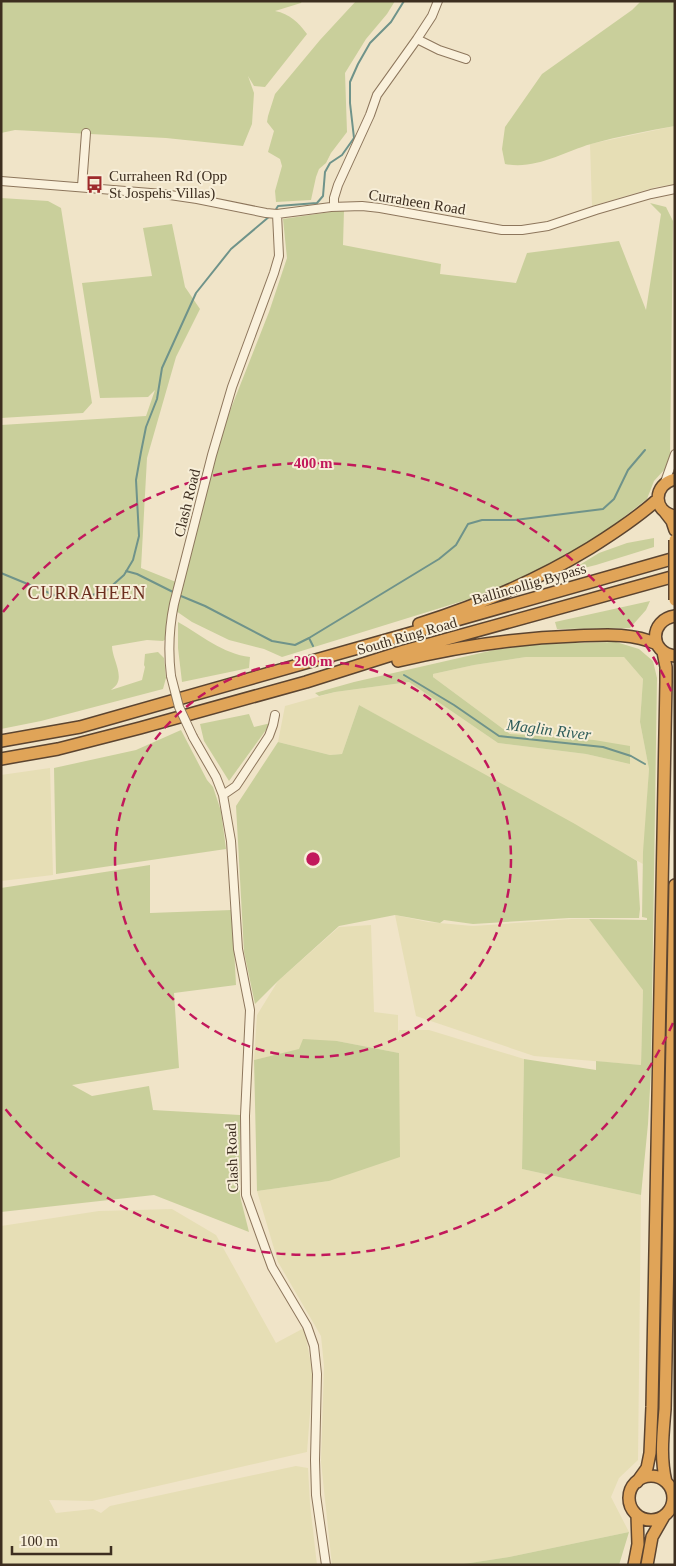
<svg xmlns="http://www.w3.org/2000/svg" width="676" height="1566" viewBox="0 0 676 1566" font-family="'Times New Roman',serif">
  <rect width="100%" height="100%" fill="#f0e4c8"/>
  <path fill="#e6deb5" d="M675 126V184L656 187 592 206 590 144Z
    M526 657H624L643 679 640 722 649 769 643 864 359 705 342 754 330 755 278 742 285 706 335 692 409 682 498 743 586 754 630 764 510 734 433 677V674L474 665Z
    M50 768 53 875 1 881V775Z
    M395 915 428 922 473 926 572 919H589L643 989 641 1065 534 1056 416 1016Z
    M371 925 374 1012 398 1015V1033L399 1030H429L524 1059 522 1169 641 1195 638 1460 619 1478 611 1497 629 1532 509 1557 457 1565H332L321 1462 324 1366 321 1336 278 1262 257 1191 329 1181 399 1053 337 1041 254 1060 257 1015 278 981 339 927Z
    M172 1209 216 1235 276 1343 304 1328 313 1374 307 1452 92 1501 49 1500 56 1513 93 1509 101 1513 110 1506 296 1466 308 1468 310 1504 317 1565H1V1226L99 1211Z"/>
  <path fill="#c9cf9b" d="M1 1H302L301 3 275 11C290 14 298 22 307 34L265 87 254 86 248 76 254 93 252 124 243 146 166 138 15 130 1 133Z
    M356 1H395L387 14 366 39 345 73 347 132 331 153 326 163 319 169 316 177 311 200 276 202 275 191 282 166 280 159 268 152 274 131 267 122 268 116 275 94 320 40Z
    M641 1H675V126C647 131 619 136 591 144 563 152 536 170 505 164L502 149 505 127 542 74 632 10Z
    M1 198 48 201 61 208 92 403 83 413 1 418Z
    M650 203 666 207 673 221 670 457 665 469 654 481 647 499 597 538 508 587 282 657 264 649 229 640 192 622 176 611 224 426 269 312 287 258 283 219 344 210 343 245 441 264 440 274 516 283 527 253 619 241 646 310 661 214Z
    M172 224 185 287 200 309 176 357 147 458 141 568 176 582 166 639 163 641 147 640 112 646C112 658 123 673 117 684 116 686 113 688 111 690L142 680 145 667 144 665 145 654 158 652 164 658 166 678 163 689 41 721 1 729V425L146 416 155 390 148 397 100 398 82 283 152 276 143 228Z
    M654 538V547L596 565 568 572 599 553 627 543Z
    M650 601 646 610 630 628 557 629 555 622Z
    M178 622C201 635 223 654 250 657L249 668 182 682 178 648Z
    M616 642 639 649 653 661 657 678 651 1071 648 1124 641 1195 522 1169 524 1059 596 1070V1061L641 1065 643 990 589 919 647 920V918L642 917 643 852 649 769 640 722 643 679 624 657H526L474 665 433 674V677L510 734 594 740 630 746V764L586 754 498 743 409 682 335 692 319 696 315 693 354 682 494 650 536 644Z
    M359 705 575 824 637 861 640 909 639 918H569L473 924 444 920 440 923 395 915 339 926 278 981 255 1004 244 952 236 806 278 742 330 755 342 754Z
    M249 714 254 727 271 723 229 781 204 741 200 724Z
    M181 730 207 780 213 787 221 811 226 849 56 874 54 768 136 750Z
    M150 865V913L232 910 236 985 174 993 179 1068 72 1085 92 1096 149 1086 153 1110 240 1115V1196L249 1232 154 1195 1 1212V888Z
    M303 1039 337 1041 399 1053 400 1157 329 1181 257 1191 254 1060 299 1049Z
    M629 1532 619 1565H457L509 1557Z"/>
  <g fill="none" stroke-linecap="round" stroke-linejoin="round">
    <path stroke="#6f938a" stroke-width="2" d="M275 211 278 206 317 203 323 196 325 172 330 163 342 155 354 138 350 103V82L358 64 370 43 391 22 404 1
      M126 571 137 574 173 592
      M1 573 59 597H85L106 591 124 575 133 560 139 536 136 480 141 452 146 427 157 399 162 368 196 293 231 249 270 216
      M181 596 205 606 272 641 295 645 309 638 313 646
      M309 638 439 559 456 545 468 524 482 520H515L603 509 614 499 628 470 645 450
      M404 675 454 705 499 736 603 747 631 756 645 764"/>
    <defs>
      <path id="minor" d="M417 39 439 50 466 59
        M1 181 163 194 197 199 266 213 277 214 331 207 362 206 380 208 502 230H522L548 226 596 210 651 194 675 189
        M82 186 86 133
        M334 207V198L338 185 370 115 377 95 417 39 432 16 438 1
        M665 482 675 454
        M171 676C168 651 169 628 174 604L212 455 232 387 274 273 279 256 277 214
        M193 737 216 777 223 795 231 841 238 949 250 1010 245 1116 246 1195 272 1267 307 1326 314 1346 317 1374 315 1460 316 1495 326 1565
        M223 795 236 786 242 777 269 736 273 725 275 715
        M668 1485 675 1488
        M670 1509 675 1504"/>
      <path id="highway" d="M675 479C653 484 652 512 675 516
        M665 512 672 521 675 530
        M675 616C649 620 649 653 675 656
        M419 624C479 605 536 581 590 548 614 533 637 518 658 499
        M398 661C456 647 515 638 575 636 602 635 631 632 657 644
        M1 741 80 727 675 558
        M1 759 58 749 140 728 306 682 404 651 675 576
        M629 1498a22 22 0 1 1 44 0a22 22 0 1 1-44 0Z
        M637 1482 647 1468 650 1453 652 1407 666 682V667L663 652
        M666 1482C660 1458 663 1434 665 1409L675 885
        M634 1565 638 1544 637 1515
        M647 1565 652 1537 664 1516"/>
    </defs>
    <use href="#minor" stroke="#8d765c" stroke-width="10"/>
    <use href="#highway" stroke="#5b4430" stroke-width="14"/>
    <use href="#minor" stroke="#faf1dc" stroke-width="8"/>
    <use href="#highway" stroke="#e0a458" stroke-width="11"/>
    <defs>
      <path id="minor-bridge" d="M171 676 179 707 193 737"/>
      <path id="highway-bridge" d="M675 600V540"/>
    </defs>
    <use href="#minor-bridge" stroke="#8d765c" stroke-width="10" stroke-linecap="butt"/>
    <use href="#highway-bridge" stroke="#5b4430" stroke-width="14" stroke-linecap="butt"/>
    <use href="#minor-bridge" stroke="#faf1dc" stroke-width="8"/>
    <use href="#highway-bridge" stroke="#e0a458" stroke-width="11"/>
  </g>
  <g fill="none" stroke="#c2185b" stroke-width="2.5" stroke-dasharray="9 6">
    <circle cx="313" cy="859" r="198"/>
    <path d="M673 1023A396 396 0 0 1 3 1106M3 612A396 396 0 0 1 673 695"/>
  </g>
  <defs>
    <symbol id="bus-bare" viewBox="-9 -9 18 18"><path d="M-5-6H5V4H4V6H2V4H-2V6H-4V4H-5ZM-3.5-4V0h7V-4ZM-3.5 1.2v1.5H-2V1.2ZM2 1.2v1.5H3.5V1.2Z" fill="#9e2a2b" stroke="#f7eed8" stroke-width="2.5" paint-order="stroke"/></symbol>
  </defs>
  <g fill-rule="evenodd">
    <use href="#bus-bare" x="82" y="172" width="25" height="25"/>
  </g>
  <g text-anchor="middle" stroke-width="4" stroke-linejoin="round" paint-order="stroke">
    <g font-size="15" fill="#3d2e20" stroke="#f7eed8" text-anchor="start">
      <text x="109" y="181">Curraheen Rd (Opp<tspan x="109" dy="17">St Jospehs Villas)</tspan></text>
    </g>
    <g font-size="15" fill="#3d2e20" stroke="#f7eed8">
      <text transform="translate(417 202) rotate(9)" y="5">Curraheen Road</text>
      <text transform="translate(187 503) rotate(-76)" y="5">Clash Road</text>
      <text transform="translate(529 584) rotate(-16)" y="5">Ballincollig Bypass</text>
      <text transform="translate(407 636) rotate(-16)" y="5">South Ring Road</text>
      <text transform="translate(232 1158) rotate(-92)" y="5">Clash Road</text>
    </g>
    <g font-size="16" font-style="italic" fill="#2f5d5a" stroke="#f7eed8">
      <text transform="translate(549 729) rotate(7)" y="6">Maglin River</text>
    </g>
    <g font-size="18" letter-spacing="1" fill="#6b2e1e" stroke="#f7eed8">
      <text x="87" y="599">CURRAHEEN</text>
    </g>
  </g>
  <circle cx="313" cy="859" r="8" fill="#c2185b" stroke="#f7eed8" stroke-width="2.5"/>
  <g font-size="15" text-anchor="middle" font-weight="bold" fill="#c2185b" stroke="#f7eed8" stroke-width="4" stroke-linejoin="round" paint-order="stroke">
    <text x="313" y="468">400 m</text>
    <text x="313" y="666">200 m</text>
  </g>
  <rect width="676" height="1566" fill="none" stroke="#3d2e20" stroke-width="5"/>
  <path d="M12 1546v8h99v-8" fill="none" stroke="#3d2e20" stroke-width="2.5"/>
  <text x="20" y="1546" font-size="15" fill="#3d2e20" stroke="#f7eed8" stroke-width="4" paint-order="stroke">100 m</text>
</svg>
